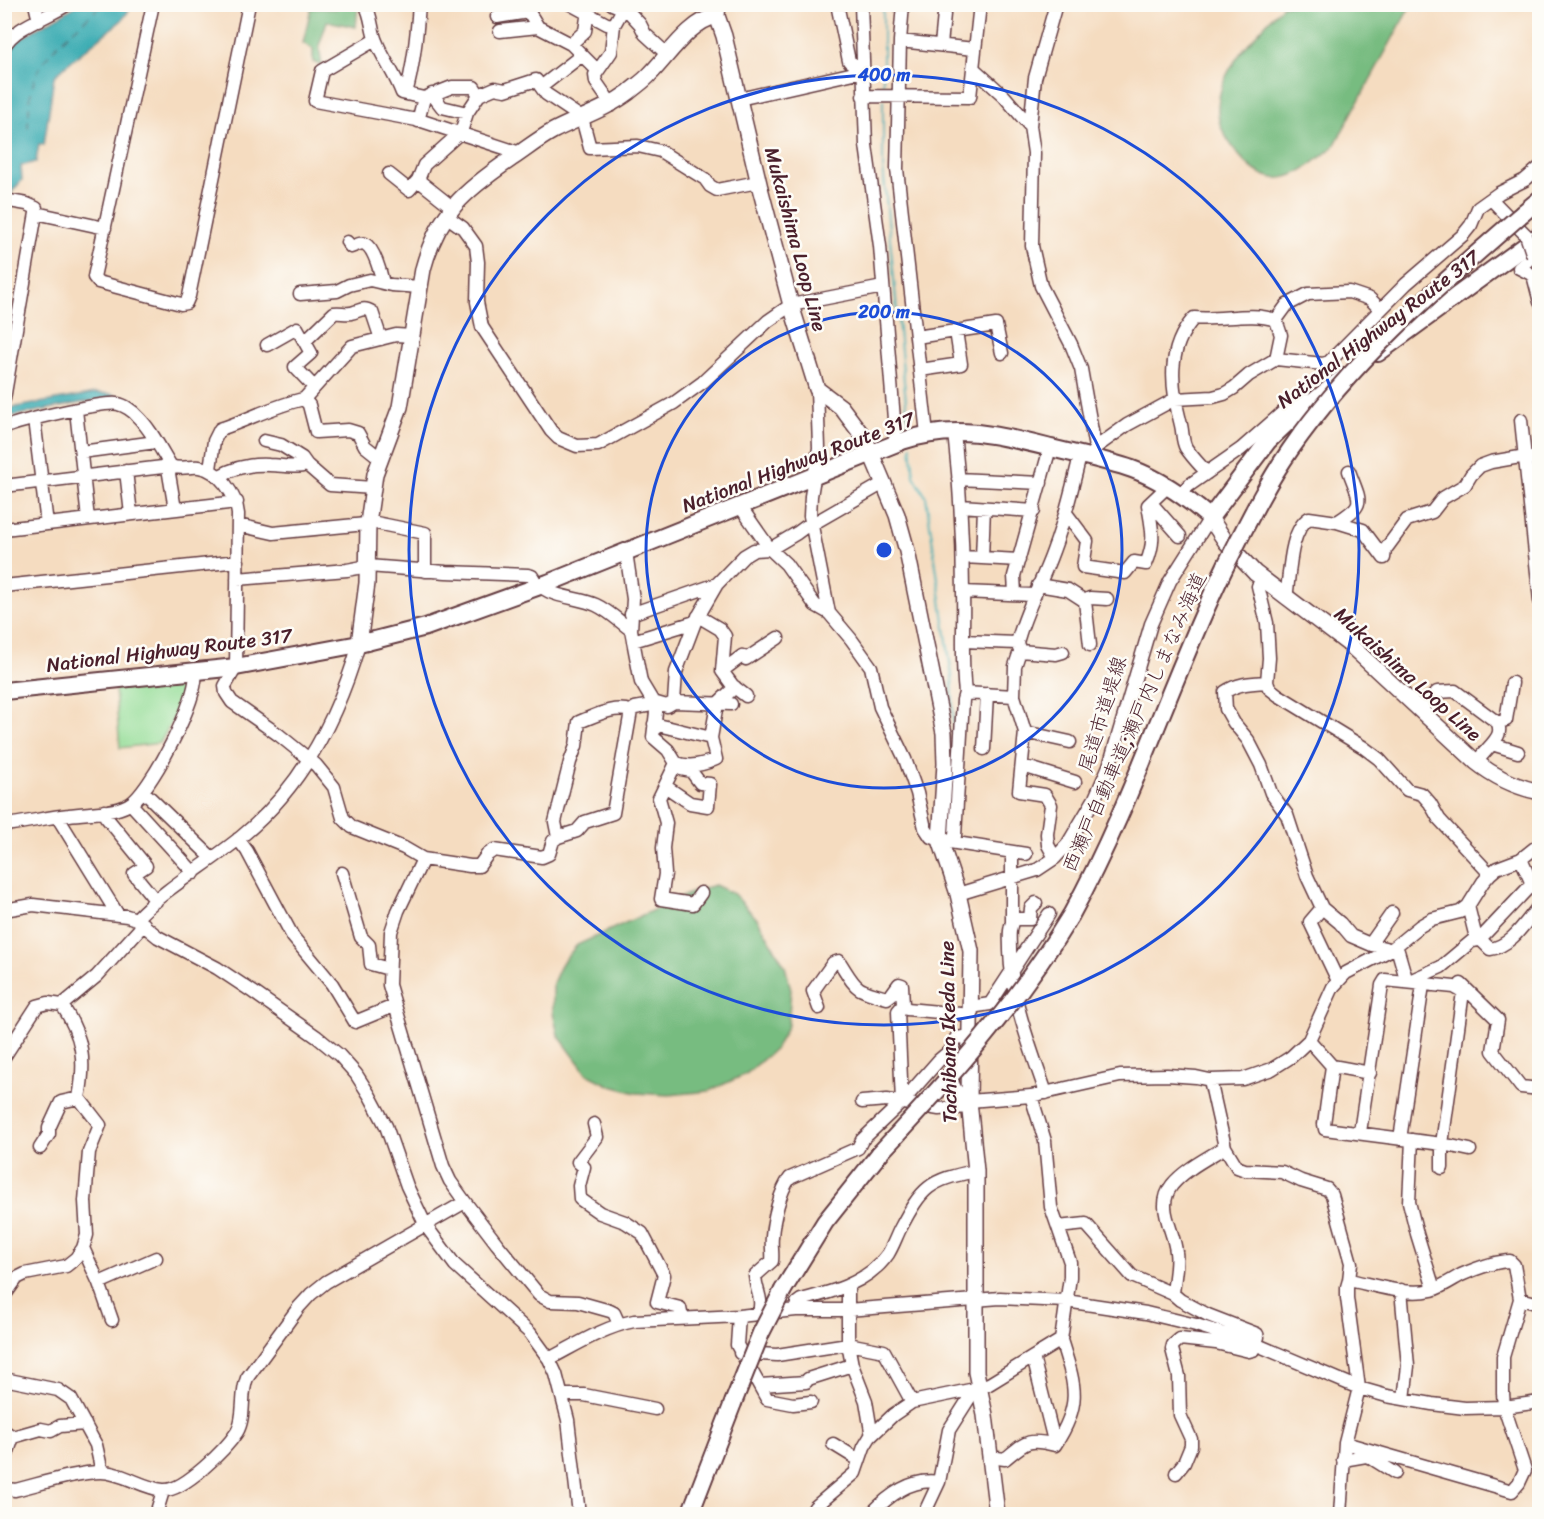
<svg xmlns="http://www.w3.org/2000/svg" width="1544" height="1519" viewBox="0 0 1544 1519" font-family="Sriracha,'Klee One',sans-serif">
  <rect width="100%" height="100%" fill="#fdfcf7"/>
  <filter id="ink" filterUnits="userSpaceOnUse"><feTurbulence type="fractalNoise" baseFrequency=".0167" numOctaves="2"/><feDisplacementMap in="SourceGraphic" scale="12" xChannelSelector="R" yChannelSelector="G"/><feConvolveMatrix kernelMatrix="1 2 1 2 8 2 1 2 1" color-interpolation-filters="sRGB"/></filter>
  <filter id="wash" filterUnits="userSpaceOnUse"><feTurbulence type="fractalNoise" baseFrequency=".008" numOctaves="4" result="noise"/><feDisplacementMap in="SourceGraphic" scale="24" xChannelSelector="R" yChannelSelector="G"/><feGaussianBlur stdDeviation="1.35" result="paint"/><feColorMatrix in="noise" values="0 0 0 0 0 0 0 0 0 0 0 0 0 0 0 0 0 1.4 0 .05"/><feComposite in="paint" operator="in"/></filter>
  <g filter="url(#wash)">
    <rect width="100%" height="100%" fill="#f5dcc0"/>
    <path fill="#94dd97" stroke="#6f7e61" stroke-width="1.5" d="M183 681C187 696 168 729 160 743L120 748 115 689Z"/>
    <path fill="#77bc80" stroke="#606e56" stroke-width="1.5" d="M338 5H358L356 27 327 21 319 46 322 66 313 62V49L303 43 311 8 336 9Z
      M1283 5H1411L1334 146C1297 178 1270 197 1235 150 1226 138 1217 124 1218 108 1219 67 1258 34 1283 5Z
      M715 885 734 894 758 920 785 966 791 990 788 1025 776 1048 746 1074 709 1091 669 1095 636 1093 611 1086 587 1074 558 1035 553 1013V983L562 963 577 945 697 890Z"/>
    <path fill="#3aacb2" stroke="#42666e" stroke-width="1.5" d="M76 5H133L122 20 64 67 54 77 44 145 39 144 36 162 21 166 22 180 12 192 5 247C5 215 0 64 14 45 26 31 60 18 76 5Z
      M96 393 112 394 117 396 13 416 10 408Z"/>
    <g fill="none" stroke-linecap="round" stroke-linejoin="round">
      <path stroke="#3aacb2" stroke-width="2" d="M883 91V4
        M883 100V168L909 432
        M911 446 914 476 926 497 952 676 954 753"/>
      <path stroke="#435e68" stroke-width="1.5" stroke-dasharray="8 6" stroke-linecap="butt" d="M28 128C29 113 29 96 34 81 44 49 79 28 102 4"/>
    </g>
  </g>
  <g filter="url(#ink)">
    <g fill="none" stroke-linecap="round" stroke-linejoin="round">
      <defs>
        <path id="minor" d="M35 4 39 21
          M153 4 94 277 98 282 181 304 186 303 189 296 249 4
          M365 4C372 16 371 29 376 41 383 59 395 74 402 93L424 98 418 121
          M524 4 538 27 571 44 597 70
          M570 4 607 24 614 25
          M612 4 627 10 640 24 645 34 668 55
          M837 4 849 61 863 71
          M861 4 866 145 880 246 896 444
          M903 4 900 41 897 169 927 434
          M1056 4 1035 78 1030 126 1034 153 1032 246 1041 286 1071 344 1081 369 1095 448
          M497 17 528 12
          M500 31 538 27
          M375 40 322 71 315 101 422 121 520 153
          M900 41 974 49
          M571 44 585 31 589 4
          M941 45 945 4
          M4 47C14 26 50 17 68 4
          M973 68 1004 96 1030 126
          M541 87 582 55
          M406 93C414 65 417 34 419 4
          M432 94 442 107 467 113
          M863 96 970 97 980 4
          M424 98 452 87H474L479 95
          M739 99 863 71
          M612 105 596 82 595 75 611 52 614 25 623 9
          M389 174 409 190 418 180
          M1491 199 1526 235
          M4 200 27 204 36 208V213L4 399
          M452 207 418 180 424 165 461 132 467 113 479 95 495 88 505 90 536 80 546 94 582 118 590 148 638 146 660 151 705 179 710 186 717 190 758 182
          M36 213 105 228
          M446 216 463 228 476 246 478 262 477 302 482 327 551 431 558 438 577 446 598 445 674 403 703 382 768 321 791 305 883 287
          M347 242 351 247C355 246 361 242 365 244 374 248 381 274 383 283
          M1533 256 1519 268 1533 275 1540 302
          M300 294 337 291 349 285 370 280 391 285 420 287
          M1276 320 1287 305 1308 294 1349 292 1370 299 1380 309
          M916 337 996 325 1002 353
          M305 341 334 313C340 312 345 314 351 313 360 311 363 306 372 312L381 339
          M267 345 297 328 311 353 295 367 314 387
          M920 370 961 364 956 331
          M817 389 819 448 811 496 810 516 829 613
          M304 399 352 346 396 335 412 336
          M76 410 88 519
          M34 419 47 524
          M1521 420 1540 601
          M4 428C19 421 104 401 118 404 124 405 133 411 137 416 151 429 161 450 171 466 180 470 190 466 199 467 220 470 236 495 238 514L236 667 225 686 226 693 232 702 279 735 316 765 334 787 343 818 352 827 404 848 423 859 470 866H479L487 855 494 850 542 857 549 854 553 841 558 837 577 831 585 822 613 813 631 711 635 708 657 704 653 737 668 750 676 763 659 798 666 823 663 848 665 874 661 899 693 904 701 893
          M954 432C960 485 963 538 963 592 964 626 961 659 965 693
          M264 441 281 445 302 458 307 465 330 485 373 488
          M81 452 156 442
          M1093 458 1095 448 1127 425 1175 399 1213 397 1224 394 1234 388 1249 375 1276 359 1323 364 1329 362 1406 284 1463 235 1471 225 1478 208 1499 193 1525 180 1540 167
          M210 469 214 441 220 429C248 420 275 405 304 399L309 405 316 432 348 430 358 433 365 446 380 458
          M126 471 131 514
          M1207 473C1200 465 1192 457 1186 448 1182 441 1183 433 1181 425 1171 387 1166 349 1194 318 1221 321 1250 311 1276 320L1281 335 1276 359
          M218 477C233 468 251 464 269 465 282 465 294 469 307 465
          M958 479 1041 483
          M4 486 171 466 169 474 175 509
          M1180 495 1188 486 1241 449 1290 406 1299 401 1314 400
          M1151 503 1180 536
          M740 506 770 549 786 564 815 605 829 613 851 639 871 667 880 707 905 759 917 793 925 828 931 837 950 842 1026 854
          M961 506 1034 511
          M1066 513 1087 541 1083 567 1125 573 1134 562 1146 564C1156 541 1152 529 1148 505L1167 487
          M1337 522 1363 530 1384 558
          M238 525 273 533 376 523 425 533V571
          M4 529 237 502
          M626 552 633 599 631 630 641 682 653 702 667 706 674 702 676 672 695 622 717 584 744 556 754 550 770 549 797 533 812 522H816L882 484
          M963 557 1019 560
          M982 558 984 508
          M1384 558 1385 550 1407 520 1432 512 1443 498 1465 485 1471 475 1480 466 1491 462 1520 457 1540 459
          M237 579 347 570 368 566 446 572 528 575 532 576C542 598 576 596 596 605 609 611 619 621 631 630
          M1263 580 1258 586 1267 623 1269 658 1267 682 1269 688 1278 695 1363 747 1379 759 1407 790 1422 794 1430 803 1439 819 1490 874
          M1038 585 1068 590 1085 601 1090 645
          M4 586 238 561
          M963 592 1034 595
          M1015 593 1014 576 1050 448
          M1286 598C1290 575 1289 531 1309 518L1337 522C1367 503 1360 502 1349 471
          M1085 601 1090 598 1107 599
          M631 614 717 584
          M698 616 720 629 725 636 722 671 733 686 746 696
          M633 641 695 622
          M963 641 1017 643 1020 651 1056 654 1063 652
          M1017 643C1025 611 1042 582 1053 551 1065 520 1072 488 1080 456
          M1020 651 1015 666 1014 696 1025 732 1019 791 1045 795 1051 805 1047 834 1048 845 1055 858
          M722 671 742 656 746 659 778 638
          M1267 682C1252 683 1238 683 1225 692L1226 709 1234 723 1248 740 1261 765 1271 793 1287 815 1307 876 1322 908 1310 922 1338 981
          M674 702 731 704
          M1420 709 1437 692 1455 691 1498 723
          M654 724 711 738 716 759C703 765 690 768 676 763
          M1025 732 1070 742
          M711 738 717 704 735 687
          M1492 744C1498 737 1501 732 1498 723L1506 720 1512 683
          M984 749 987 694
          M1476 762 1492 744 1518 752
          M1023 766 1075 782
          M665 786 690 803 708 806 710 784 700 783 691 771 681 769
          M143 791 212 858
          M131 804 194 873
          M104 811 106 817 146 866 134 874 156 901
          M62 816 60 821 118 915
          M4 825C26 823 47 817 69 815 88 812 110 814 128 805 149 796 201 694 195 672
          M558 837 555 822 570 762 576 746 579 722C597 715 612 706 631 711
          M238 839 247 851 293 937 332 984 355 1022 394 1006
          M950 842 955 836 963 700 965 693 1014 696
          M423 859 398 911 391 932 389 985 443 1166 450 1181 465 1202 497 1244 539 1295 550 1301 578 1302 610 1311 614 1313 619 1324
          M342 873 361 937 369 945 371 964 389 969
          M958 894 1037 870 1055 858 1067 845 1095 798 1109 766 1151 624 1170 581 1210 518
          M1036 903 1031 908 1030 919H1014C1008 928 1010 939 1010 950 1011 1000 1030 1046 1046 1093
          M1468 906 1475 934 1490 949C1512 946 1526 921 1540 905
          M1322 908 1340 923 1351 936 1372 945 1398 951 1407 982 1441 967 1472 941 1479 940 1532 884 1521 859
          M4 910 33 905 127 916 136 919C166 887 207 865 241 837 301 788 338 717 359 644
          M136 919 158 937 217 968 253 992 317 1037 339 1055 356 1074 370 1096 386 1126 407 1186 426 1226 455 1265 530 1333 549 1359 556 1374 568 1420 579 1514
          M1012 922V852
          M1372 945 1373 940 1392 913
          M1461 984 1498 1020 1493 1051 1521 1087 1540 1089
          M971 1007 990 1004 1049 914
          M819 1008 813 991 833 963 839 961C857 989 853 989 887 998L891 995 899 984 902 985 903 1005 907 1009 971 1015
          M1309 1040 1332 1066 1370 1073
          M4 1057 37 1006 48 1003 62 1005 97 976 144 924
          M1332 1066 1324 1124 1325 1129 1442 1144 1470 1150
          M1210 1080 1225 1147 1237 1167 1245 1170 1282 1172 1301 1181 1327 1189 1332 1195 1351 1263 1349 1280C1374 1285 1406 1296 1432 1290 1442 1287 1452 1280 1461 1275 1475 1269 1495 1261 1510 1261L1514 1265 1520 1299 1503 1357V1393L1504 1407 1525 1470 1519 1483 1512 1491 1345 1443
          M969 1101 1031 1096 1120 1076 1167 1075 1196 1077 1210 1080 1243 1079 1272 1069 1291 1057 1309 1040 1333 987 1346 973 1392 949 1420 926 1432 919 1460 912 1468 906 1483 882 1490 874 1497 868 1521 859 1540 844
          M862 1102 887 1100 939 1109 970 1107
          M902 1102 939 1060 952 1049
          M963 1107C963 1091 958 1096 954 1086 950 1077 951 1046 956 1038L971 1036
          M594 1124 597 1137 578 1162 584 1167 579 1186 580 1199 600 1213 625 1222 642 1233 664 1275 657 1302 680 1308 682 1318
          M1360 1132 1382 985 1385 980 1454 987 1463 992 1442 1144V1168
          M1400 1139 1423 985
          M1412 1140 1409 1202 1417 1234 1434 1289
          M40 1148 49 1134V1128L61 1102 79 1098
          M1058 1227 1086 1224 1132 1276 1173 1294 1180 1300 1208 1315 1257 1334 1258 1337 1253 1350 1249 1351 1216 1343 1180 1339 1173 1345 1172 1349 1179 1376 1180 1415 1191 1439V1446L1184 1463 1176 1473
          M83 1248 99 1283 156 1258
          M99 1283 112 1320
          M848 1285V1344L852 1365 866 1401 871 1431 875 1432
          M1401 1290 1408 1366 1404 1399
          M1173 1294C1174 1280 1178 1265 1176 1252 1174 1229 1155 1207 1172 1185 1185 1169 1208 1158 1225 1147
          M4 1296 17 1278 25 1274 66 1266 76 1258 83 1248 87 1235 85 1201 89 1152 100 1125 79 1098C86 1060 83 1037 62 1005
          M1520 1299 1540 1304
          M796 1310 797 1303 801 1300C832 1292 868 1283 888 1254 893 1246 896 1237 900 1229 922 1187 929 1180 976 1171
          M759 1313C763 1297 756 1292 755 1276L772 1261C773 1253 771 1245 772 1237 773 1221 780 1190 790 1178L858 1148 862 1140 902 1102 898 1011 903 1005
          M739 1316 737 1345 767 1399 793 1404 811 1402
          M740 1353 777 1355 848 1344 884 1351 912 1402
          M1033 1357 1055 1445
          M549 1359C576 1345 604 1327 634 1321L739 1316 796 1310H847L1000 1298 1066 1301 1146 1313 1196 1325 1255 1344 1359 1388 1387 1396 1432 1404 1465 1408 1504 1407 1540 1402
          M4 1379 58 1390 71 1399 96 1445 102 1472
          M760 1385 806 1382 808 1379 852 1365
          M563 1395H584L655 1409
          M4 1431 13 1437 4 1463
          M13 1437 41 1429 51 1431 60 1426 85 1424
          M833 1444 859 1460
          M989 1457 1005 1459C1026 1442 1027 1438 1055 1445 1083 1403 1075 1385 1061 1340
          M1343 1460 1366 1456 1371 1458 1395 1473
          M4 1485 8 1489 15 1490C40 1484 76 1472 101 1472 122 1472 142 1488 163 1490 183 1492 226 1449 237 1432 246 1417 240 1395 247 1378L299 1307 311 1294 326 1282 465 1202
          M156 1514 163 1491
          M811 1514 815 1507 855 1473 864 1447 870 1437 893 1415 912 1402 975 1389
          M871 1514C888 1496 912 1477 939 1482
          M924 1514 939 1482 949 1430 975 1389 989 1384 1061 1340 1070 1277V1262L1051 1207 1045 1141 1031 1096
          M1340 1514 1345 1443 1359 1388 1347 1298V1287L1349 1280"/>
        <path id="major" d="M718 4 717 16 724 36 760 188 791 305 817 389 841 407 865 439 897 515 907 551 944 733 945 764 940 840 958 894 971 951 969 1101 976 1171V1372L985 1415 997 1514
          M1210 518 1226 542 1255 573 1350 645 1476 762C1495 777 1515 787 1540 792
          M359 644 367 583 368 523 375 474 400 407 423 269C438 213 464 191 511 159 525 150 538 139 553 131 578 118 605 110 629 92 636 86 644 81 650 74 668 56 691 20 717 16"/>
        <path id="highway" d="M1523 213 1540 199
          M1378 353 1540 235
          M4 691 236 667 359 644 426 627 548 583 902 441C955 423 999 435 1051 448 1078 455 1106 460 1132 469 1160 479 1187 498 1210 518L1268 441 1288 422 1345 376
          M1071 915C1133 803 1170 680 1226 565
          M783 1290 825 1222 880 1153
          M690 1514 733 1403"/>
      </defs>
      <use href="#minor" stroke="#643b41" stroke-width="15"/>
      <use href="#major" stroke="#643b41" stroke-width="18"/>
      <use href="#highway" stroke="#643b41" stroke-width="20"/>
      <use href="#minor" stroke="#fff" stroke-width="12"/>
      <use href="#major" stroke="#fff" stroke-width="15"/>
      <use href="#highway" stroke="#fff" stroke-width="16"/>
      <defs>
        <path id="minor-bridge" d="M1526 235 1533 256"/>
        <path id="highway-bridge" d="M1226 565C1246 526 1265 486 1290 450 1354 358 1439 286 1523 213
          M880 1153C951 1077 1017 1004 1071 915
          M733 1403 761 1333 783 1290"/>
      </defs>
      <use href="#minor-bridge" stroke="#643b41" stroke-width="15" stroke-linecap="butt"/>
      <use href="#highway-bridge" stroke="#643b41" stroke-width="20" stroke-linecap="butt"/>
      <use href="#minor-bridge" stroke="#fff" stroke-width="12"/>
      <use href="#highway-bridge" stroke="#fff" stroke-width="16"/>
    </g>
  </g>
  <g fill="none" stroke="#1d4ed8" stroke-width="3">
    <circle cx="884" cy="550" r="238"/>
    <circle cx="884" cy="550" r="475"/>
  </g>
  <g text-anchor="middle" stroke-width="5" stroke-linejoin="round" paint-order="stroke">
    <g font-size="20" fill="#4a1f2b" stroke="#fdfcf7">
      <text transform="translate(796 239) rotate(75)" y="7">Mukaishima Loop Line</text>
      <text transform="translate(1378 329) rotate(-37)" y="7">National Highway Route 317</text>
      <text transform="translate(798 462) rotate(-21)" y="7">National Highway Route 317</text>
      <text transform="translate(169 650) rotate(-7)" y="7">National Highway Route 317</text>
      <text transform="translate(1408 674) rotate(42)" y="7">Mukaishima Loop Line</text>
      <text transform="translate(1102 714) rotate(-73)" y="7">尾道市道堤線</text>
      <text transform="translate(1134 722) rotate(-66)" y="7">西瀬戸自動車道;瀬戸内しまなみ海道</text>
      <text transform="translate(948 1032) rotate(-91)" y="7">Tachibana Ikeda Line</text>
    </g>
  </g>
  <circle cx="884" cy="550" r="9" fill="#1d4ed8" stroke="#fdfcf7" stroke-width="3"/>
  <g font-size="18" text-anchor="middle" font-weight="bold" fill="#1d4ed8" stroke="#fdfcf7" stroke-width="5" stroke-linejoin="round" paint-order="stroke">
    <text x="884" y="81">400 m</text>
    <text x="884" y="318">200 m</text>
  </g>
  <rect width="1544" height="1519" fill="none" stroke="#fdfcf7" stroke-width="24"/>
</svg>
